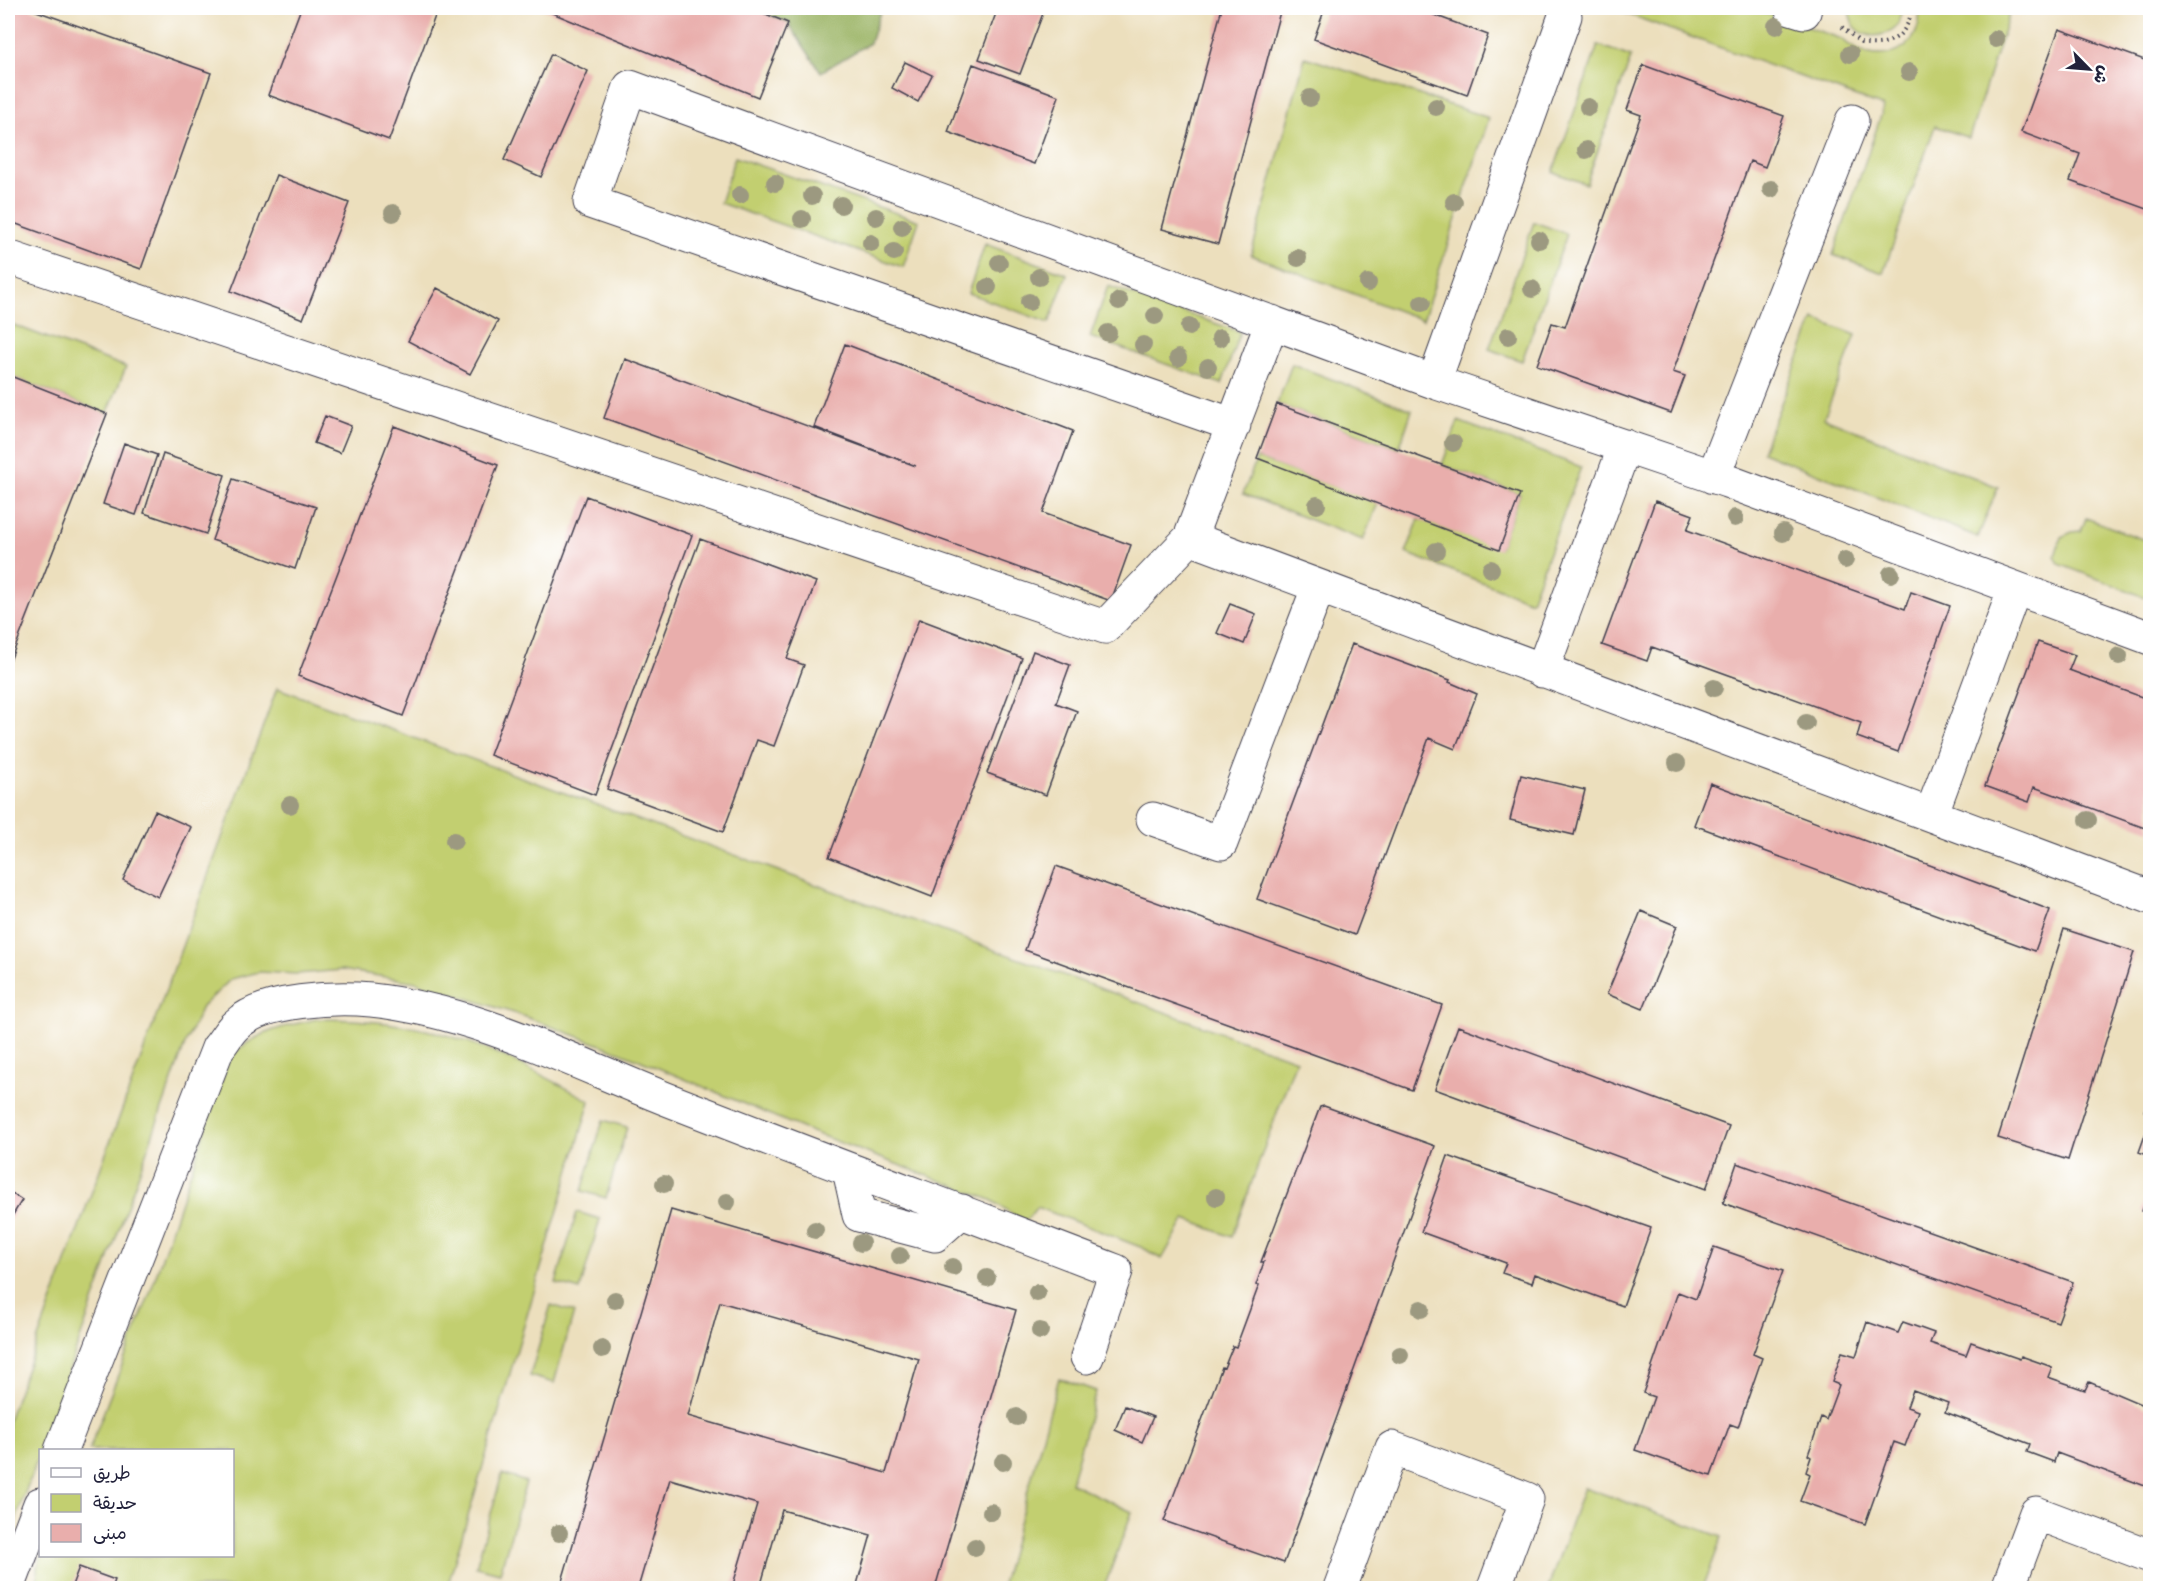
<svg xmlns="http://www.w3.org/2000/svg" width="2158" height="1596" viewBox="0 0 2158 1596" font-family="Delius,'Playpen Sans Arabic',sans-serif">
  <rect width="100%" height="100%" fill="#fff"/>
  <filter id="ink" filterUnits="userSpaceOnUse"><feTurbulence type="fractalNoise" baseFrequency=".0167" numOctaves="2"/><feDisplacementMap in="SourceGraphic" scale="12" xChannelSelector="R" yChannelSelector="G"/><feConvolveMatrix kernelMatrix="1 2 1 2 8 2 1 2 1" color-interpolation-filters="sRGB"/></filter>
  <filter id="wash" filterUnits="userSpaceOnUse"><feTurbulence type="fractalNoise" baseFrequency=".008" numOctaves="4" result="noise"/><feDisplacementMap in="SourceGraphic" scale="24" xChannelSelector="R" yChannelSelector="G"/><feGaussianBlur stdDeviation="1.35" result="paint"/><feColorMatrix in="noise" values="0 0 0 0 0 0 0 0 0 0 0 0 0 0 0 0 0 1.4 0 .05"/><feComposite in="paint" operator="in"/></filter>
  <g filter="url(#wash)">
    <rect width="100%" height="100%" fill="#ecdfbd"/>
    <path fill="#c2cf70" stroke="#727856" stroke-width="1.5" d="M1611 8H1752L1842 39C1875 70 1924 54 1919 8H2011L1969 138 1935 126 1883 273 1833 255 1884 107Z
      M1849 8H1902V9L1898 25C1878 44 1850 37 1849 8Z
      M1598 45 1631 57 1586 184 1553 172Z
      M1305 57 1489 118 1423 320 1251 255Z
      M735 157 919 221 903 267 720 203Z
      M1534 222 1567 234 1522 361 1489 349Z
      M985 244 1067 274 1049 323 968 293Z
      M1108 286 1240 332 1222 384 1090 337Z
      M1814 319 1856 335 1824 418 1998 487 1978 537 1762 452Z
      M8 323 126 367 107 414 8 375Z
      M1292 364 1412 410 1399 449 1277 404Z
      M1458 421 1581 467 1531 601 1406 553 1419 519 1499 549 1520 494 1442 465Z
      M1257 458 1378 503 1363 540 1243 494Z
      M2086 518 2150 542V599L2059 564 2055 556 2061 537 2072 532 2081 531Z
      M277 688 1296 1060 1232 1237 1185 1219 1162 1259 1143 1248 1037 1207 1025 1222 991 1200 804 1129 625 1054 523 1016 416 982 342 970 297 974 259 972 231 979 202 1007 185 1044 8 1541V1420Z
      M317 1019C354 1019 390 1022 426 1030 484 1042 539 1073 590 1101L447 1588H38L37 1567 42 1556H232V1450H89L150 1293 230 1056C259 1031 281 1027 317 1019Z
      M603 1120 627 1127 606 1198 582 1191Z
      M577 1212 600 1219 580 1290 556 1283Z
      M551 1305 574 1312 554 1383 530 1376Z
      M1059 1378 1096 1391 1071 1483 1132 1512 1104 1588H1001Z
      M502 1474 526 1482 500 1573 476 1567Z
      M1584 1487 1722 1537 1703 1588H1548Z"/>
    <path fill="#99b262" stroke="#5e6a4e" stroke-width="1.5" d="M751 8H875L880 12 870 43 821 72 788 23Z"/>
    <g id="blocks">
      <path fill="#e9aeac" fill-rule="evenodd" d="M8 8H28L211 73 141 269 8 221Z
        M301 8H438L389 140 268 95Z
        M540 8H751L788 23 758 97Z
        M998 8H1045L1020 74 979 59Z
        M1222 8H1281L1218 244 1162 229Z
        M1325 8H1428L1426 12 1488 35 1467 95 1314 39Z
        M2059 29 2150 62V210L2070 181 2080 154 2021 132Z
        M551 54 588 71 541 177 504 160Z
        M905 62 932 75 918 102 892 88Z
        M973 64 1059 96 1034 164 948 132Z
        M1643 65 1784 116 1765 167 1750 161 1673 372 1685 376 1671 413 1537 365 1552 323 1565 327 1641 115 1627 110Z
        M276 175 349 203 303 319 231 291Z
        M437 288 498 321 470 374 408 341Z
        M845 344 1073 431 1043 513 1131 545 1111 601 604 418 625 359 916 466 814 427Z
        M8 375 107 414 8 666Z
        M1277 404 1520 494 1499 550 1257 458Z
        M325 416 351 426 340 453 314 443Z
        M394 426 498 465 403 716 298 676Z
        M124 443 157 455 136 515 103 504Z
        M163 454 225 475 206 534 144 513Z
        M233 479 316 507 295 569 212 540Z
        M586 496 692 535 595 795 490 755Z
        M1655 501 1693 515 1687 530 1905 609 1911 592 1950 606 1898 752 1857 737 1861 723 1652 647 1647 661 1602 645Z
        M700 539 816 582 787 659 804 665 774 746 757 740 723 832 607 789Z
        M1230 604 1256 614 1244 644 1217 633Z
        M919 619 1022 658 932 897 829 857Z
        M2038 642 2075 655 2069 670 2150 700V830L2034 787 2029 802 1985 786Z
        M1352 644 1450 680 1449 682 1477 694 1455 749 1429 738 1355 935 1257 899Z
        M1033 651 1070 665 1056 703 1077 711 1046 795 987 773Z
        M1521 775 1585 790 1574 835 1510 820Z
        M1710 783 2050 910 2035 951 1694 825Z
        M155 811 191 827 158 897 123 880Z
        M1056 866 1442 1005 1412 1090 1025 950Z
        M1641 911 1677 926 1643 1009 1607 994Z
        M2064 929 2134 952 2068 1160 1998 1138Z
        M1458 1026 1729 1126 1706 1189 1435 1089Z
        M2148 1097 2150 1098V1113L2144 1111Z
        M1324 1106 1435 1146 1284 1563 1164 1521 1222 1367 1224 1368 1233 1346 1236 1347 1259 1285H1256L1264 1262H1261L1320 1107Z
        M2150 1121V1156L2139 1152Z
        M1448 1156 1651 1228 1623 1306 1535 1274 1532 1283 1502 1273 1506 1263 1421 1232Z
        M1737 1163 2073 1282 2058 1322 1723 1203Z
        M2150 1189V1214L2142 1211Z
        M8 1191 22 1200 8 1223Z
        M671 1210 1016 1310 935 1588H856L871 1535 782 1510 760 1588H732L757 1504 670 1479 638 1588H560ZM720 1302 919 1359 886 1473 688 1416Z
        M1714 1247 1783 1271 1753 1354 1762 1358 1738 1427 1730 1424 1711 1476 1635 1450 1654 1397 1643 1393 1678 1292 1696 1299Z
        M1867 1322 1898 1333 1903 1322 1934 1333 1930 1343 1966 1355 1971 1342 2020 1359 2021 1356 2052 1367 2048 1377 2085 1390 2089 1382 2150 1408V1470L2145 1486 2057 1453 2054 1462 2027 1452 2030 1444 1945 1412 1948 1403 1913 1390 1907 1407 1918 1411 1905 1446 1894 1442 1865 1524 1800 1501 1810 1474 1806 1472 1811 1457 1808 1455 1821 1417 1826 1420 1839 1385 1832 1382 1842 1352 1856 1356Z
        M1125 1406 1153 1417 1142 1442 1115 1430Z
        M79 1567 115 1580 112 1588H71Z"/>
    </g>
  </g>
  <g filter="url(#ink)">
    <use href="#blocks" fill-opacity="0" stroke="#403e4e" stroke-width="1.5"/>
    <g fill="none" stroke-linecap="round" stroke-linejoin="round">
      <defs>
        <path id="minor" d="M1791 8 1804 12 1805 8
          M8 257 1105 627 1190 538 2150 897
          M1434 382 1565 16
          M1234 425 590 202 630 87 1434 382 1727 481 2150 638
          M1713 477 1852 121
          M1190 538 1272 322
          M1542 671 1625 446
          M1931 815 2015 588
          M1153 819 1221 843 1318 588
          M849 1170 859 1215 935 1235 962 1211
          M61 1450 218 1048C224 1041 229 1031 236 1025 263 999 336 997 371 1000 475 1011 568 1060 664 1098 814 1157 966 1213 1116 1271L1087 1357
          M8 1588 40 1504
          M1340 1588 1392 1448 1527 1499 1494 1588
          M2008 1588 2036 1513 2150 1556"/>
      </defs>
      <use href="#minor" stroke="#403e4e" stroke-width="35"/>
      <path stroke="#403e4e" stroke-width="4" stroke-dasharray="1.5 4.5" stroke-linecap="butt" d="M1842 27 1861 43C1888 48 1908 37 1912 8"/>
      <use href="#minor" stroke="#fff" stroke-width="33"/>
    </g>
    <g fill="#9c9980">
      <circle cx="1776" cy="26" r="9"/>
      <circle cx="1996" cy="39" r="9"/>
      <circle cx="1850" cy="54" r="9"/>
      <circle cx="1909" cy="72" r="9"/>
      <circle cx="1310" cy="98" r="9"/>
      <circle cx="1436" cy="107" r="9"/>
      <circle cx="1588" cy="107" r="9"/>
      <circle cx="1586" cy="150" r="9"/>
      <circle cx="775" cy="183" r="9"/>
      <circle cx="1771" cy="189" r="9"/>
      <circle cx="740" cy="195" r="9"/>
      <circle cx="812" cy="196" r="9"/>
      <circle cx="1454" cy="202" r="9"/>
      <circle cx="841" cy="205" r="9"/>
      <circle cx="393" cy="213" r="9"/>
      <circle cx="876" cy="217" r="9"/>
      <circle cx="802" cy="219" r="9"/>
      <circle cx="902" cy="227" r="9"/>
      <circle cx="1539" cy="240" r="9"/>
      <circle cx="871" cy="243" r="9"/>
      <circle cx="894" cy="252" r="9"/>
      <circle cx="1298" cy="258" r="9"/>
      <circle cx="999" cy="263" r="9"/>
      <circle cx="1039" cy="277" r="9"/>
      <circle cx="1368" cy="283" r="9"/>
      <circle cx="988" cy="287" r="9"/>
      <circle cx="1532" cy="289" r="9"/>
      <circle cx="1119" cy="301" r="9"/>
      <circle cx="1029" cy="302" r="9"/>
      <circle cx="1422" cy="303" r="9"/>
      <circle cx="1155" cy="316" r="9"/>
      <circle cx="1189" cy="327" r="9"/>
      <circle cx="1108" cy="333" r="9"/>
      <circle cx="1508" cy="336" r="9"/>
      <circle cx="1220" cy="338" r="9"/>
      <circle cx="1143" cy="345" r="9"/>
      <circle cx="1178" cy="358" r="9"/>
      <circle cx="1208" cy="367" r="9"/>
      <circle cx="1453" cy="443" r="9"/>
      <circle cx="1317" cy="505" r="9"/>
      <circle cx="1735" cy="518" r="9"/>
      <circle cx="1783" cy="533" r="9"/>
      <circle cx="1436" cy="551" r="9"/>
      <circle cx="1845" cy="560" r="9"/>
      <circle cx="1491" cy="569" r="9"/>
      <circle cx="1891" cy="574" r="9"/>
      <circle cx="2119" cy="656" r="9"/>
      <circle cx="1714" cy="688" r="9"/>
      <circle cx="1806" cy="723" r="9"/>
      <circle cx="1677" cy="763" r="9"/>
      <circle cx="290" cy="805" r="9"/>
      <circle cx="2088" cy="820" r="9"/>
      <circle cx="454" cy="841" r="9"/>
      <circle cx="664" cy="1184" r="9"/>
      <circle cx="1216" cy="1197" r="9"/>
      <circle cx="727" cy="1202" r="9"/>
      <circle cx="815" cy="1230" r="9"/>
      <circle cx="861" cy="1243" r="9"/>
      <circle cx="900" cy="1256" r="9"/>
      <circle cx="953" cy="1267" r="9"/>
      <circle cx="987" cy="1278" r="9"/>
      <circle cx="1037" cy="1293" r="9"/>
      <circle cx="615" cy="1300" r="9"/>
      <circle cx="1421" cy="1309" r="9"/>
      <circle cx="1040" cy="1331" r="9"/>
      <circle cx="602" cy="1349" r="9"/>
      <circle cx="1400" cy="1355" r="9"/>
      <circle cx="1017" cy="1417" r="9"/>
      <circle cx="1003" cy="1462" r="9"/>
      <circle cx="991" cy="1512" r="9"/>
      <circle cx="559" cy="1533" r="9"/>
      <circle cx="975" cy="1547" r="9"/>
    </g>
  </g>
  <rect width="2158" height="1596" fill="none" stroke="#fff" stroke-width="30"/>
  <rect x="39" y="1449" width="195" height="108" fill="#ffffff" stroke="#a7a7b1" stroke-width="1.5"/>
  <rect x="51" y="1468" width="30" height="9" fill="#ffffff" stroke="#a7a7b1" stroke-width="1.5"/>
  <text x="93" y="1479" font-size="18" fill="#22223b">طريق</text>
  <rect x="51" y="1494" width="30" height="18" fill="#c2cf70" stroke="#a7a7b1" stroke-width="1.5"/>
  <text x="93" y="1509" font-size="18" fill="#22223b">حديقة</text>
  <rect x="51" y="1524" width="30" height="18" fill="#e9aeac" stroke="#a7a7b1" stroke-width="1.5"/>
  <text x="93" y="1539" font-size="18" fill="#22223b">مبنى</text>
  <g transform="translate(2089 69) rotate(115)" stroke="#ffffff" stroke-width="4.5" paint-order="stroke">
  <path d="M0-4.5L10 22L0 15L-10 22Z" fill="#22223b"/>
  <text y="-9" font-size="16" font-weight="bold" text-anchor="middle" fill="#22223b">ش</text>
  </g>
</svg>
